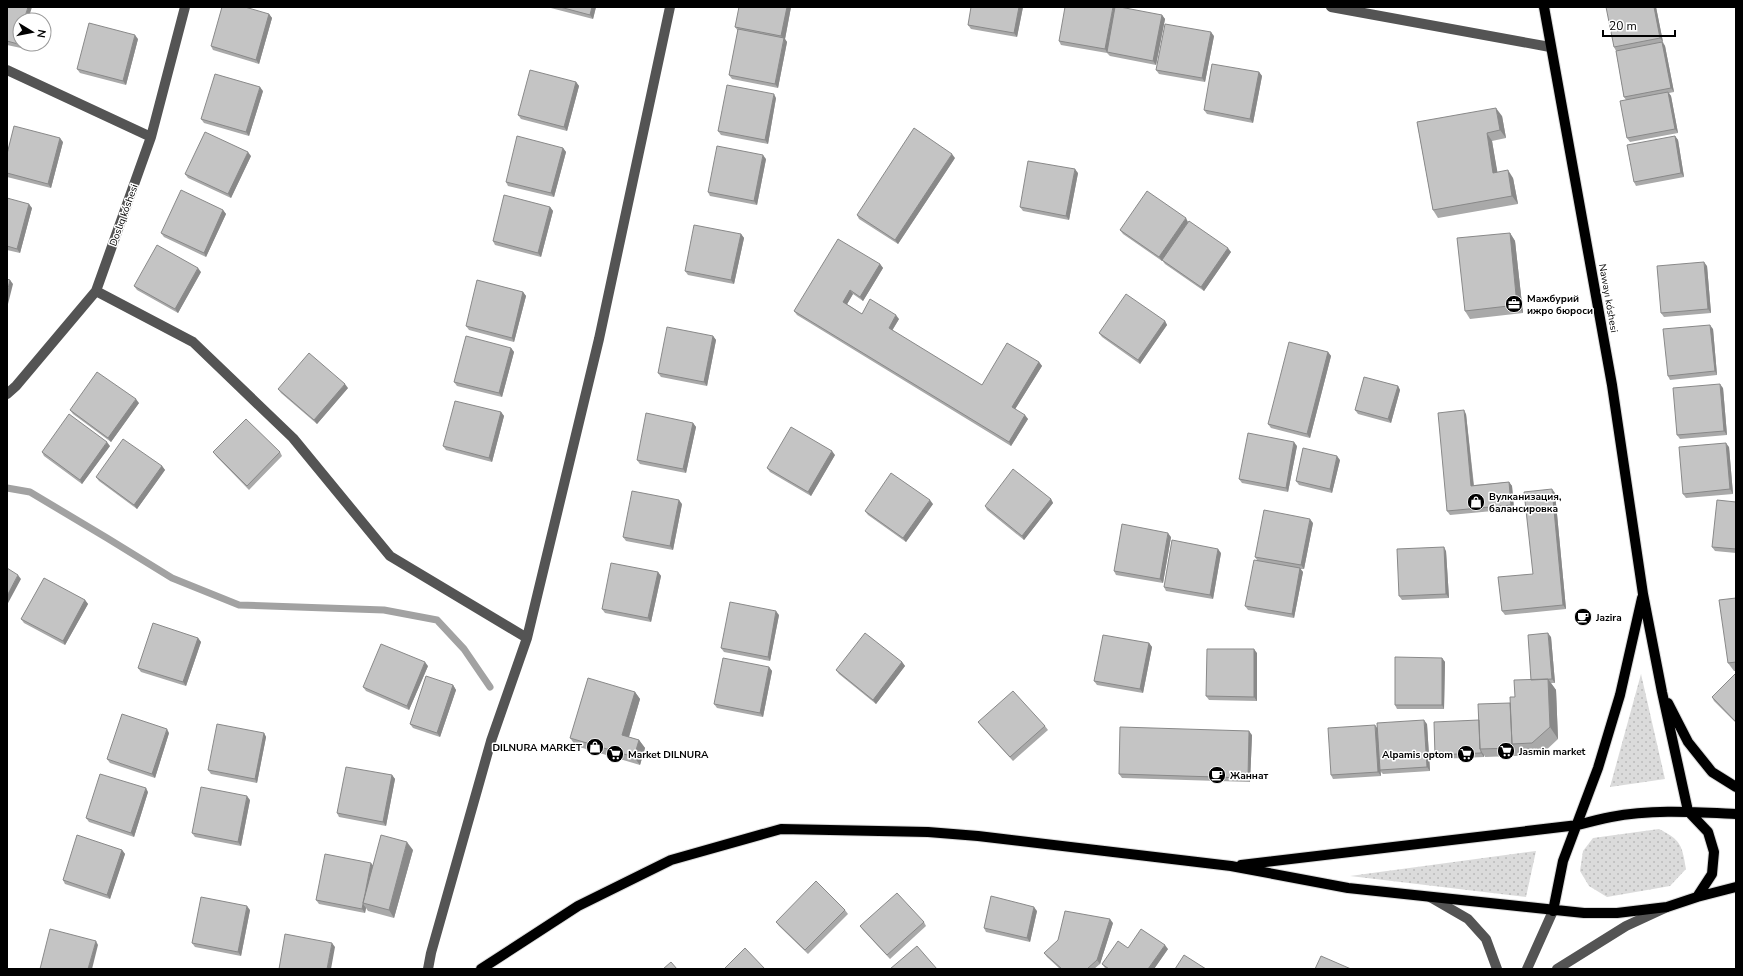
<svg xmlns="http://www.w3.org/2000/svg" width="1743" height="976" viewBox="0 0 1743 976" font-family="'Nunito Sans',sans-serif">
  <defs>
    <pattern id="grass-dots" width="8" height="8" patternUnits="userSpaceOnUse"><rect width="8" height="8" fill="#dbdbdb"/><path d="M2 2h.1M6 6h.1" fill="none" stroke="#bababa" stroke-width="1.8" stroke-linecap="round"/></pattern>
  </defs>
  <rect width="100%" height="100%" fill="#fff"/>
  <path fill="url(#grass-dots)" d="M1641 674 1665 779 1610 787Z
    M1659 829C1681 840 1682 845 1686 869L1670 886 1607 897 1589 886 1580 871 1583 851 1593 838Z
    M1536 851 1526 897 1350 876Z"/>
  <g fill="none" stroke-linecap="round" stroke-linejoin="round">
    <path stroke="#a2a2a2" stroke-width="7" d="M7 488 30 492 107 538 172 578 239 605 384 610 437 620 464 649 490 687"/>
    <defs>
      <path id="major" d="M1544 7 1612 385 1643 594 1662 692 1688 811 1708 832 1714 852 1712 874 1697 897
        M1668 703 1688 742 1712 772 1736 787
        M1241 865 1578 825C1589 822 1600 819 1611 817 1652 809 1694 812 1736 814
        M1553 911 1563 861 1598 768 1620 695 1642 598
        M481 969 578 906 671 860 781 829 928 832 978 836 1231 866 1348 888 1584 913H1617L1667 907 1697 897 1736 887"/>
    </defs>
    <use href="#major" stroke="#dbdbdb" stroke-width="12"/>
    <path stroke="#545454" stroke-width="10" d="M1331 7 1550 47
      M7 70 151 137
      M96 291 193 342 293 438 390 556 527 638
      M7 394 16 386 96 291 151 137 185 7
      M1430 897 1468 919 1486 939 1497 969
      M428 969 431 953 491 741 527 638 599 339 670 7
      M1527 969 1553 911
      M1557 969 1626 926 1665 908"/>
    <use href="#major" stroke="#000" stroke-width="10"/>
  </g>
  <path fill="#a9a9a9" d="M7 7 20 44H22L21 48 7 45Z
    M547 7H596L593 19Z
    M791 7 785 39 787 42 778 88 732 79 729 75 738 31 735 27Z
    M1023 7 1017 37 971 29 968 25Z
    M1656 7 1663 42 1665 46 1674 92 1669 93 1671 96 1678 133 1630 142 1627 138 1626 100 1624 97 1616 51 1614 47Z
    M269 14 272 18 259 64 213 50 211 46Z
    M1162 15 1165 19 1156 65 1110 56 1107 53 1061 45 1059 41Z
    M1214 36 1205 82 1159 74 1156 70Z
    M138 39 126 85 80 73 77 69Z
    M1259 72 1262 76 1253 123 1207 114 1204 110Z
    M576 82 579 86 567 131 521 119 518 115Z
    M263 91 249 136 204 123 201 119Z
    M776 98 768 144 721 135 718 131Z
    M1502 116 1506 138 1492 141 1497 172 1513 178 1518 204 1438 218 1433 210 1417 122Z
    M1675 136 1678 140 1684 177 1636 186 1634 182Z
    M63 142 51 188 7 177V154Z
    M563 148 566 152 554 197 508 186 506 182Z
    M251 156 231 198 188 178 185 174Z
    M955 158 898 244 859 219 857 215Z
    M766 159 757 205 710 196 708 192Z
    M1078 173 1069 220 1023 211 1020 207Z
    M7 198 32 208 20 253 7 250Z
    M550 207 553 211 541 257 495 245 493 241Z
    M223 210 226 214 206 257 164 237 161 233Z
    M1188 222 1231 252 1204 291 1165 264 1162 260V261L1123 234 1120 230Z
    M1510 233 1515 241 1523 313 1470 319 1465 311Z
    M741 234 744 238 734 284 688 275 685 271Z
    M880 264 883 268 863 301 853 294 847 304 862 314 899 319 892 331 982 385 1039 362 1042 366 1015 409 1028 419 1011 446 797 315 794 311Z
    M1707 266 1711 313 1664 317 1661 313Z
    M201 272 178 313 137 290 134 286Z
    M523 292 526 296 514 342 469 330 466 326Z
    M1165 321 1167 325 1140 364 1102 337 1099 333Z
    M1713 329 1717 375 1670 380 1668 376Z
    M713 336 716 340 707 386 661 377 658 373Z
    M511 348 514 352 502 397 457 386 454 382Z
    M1328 352 1331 356 1310 438 1271 428 1268 424Z
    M1398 386 1400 390 1391 423 1358 414 1355 410Z
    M348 388 317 424 281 393 278 389Z
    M1723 388 1727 435 1680 439 1677 435Z
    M139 403 111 442 73 414 70 410Z
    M501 412 504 416 492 462 446 450 443 446Z
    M1466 414 1474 485 1509 482 1512 486 1514 509 1450 515 1447 511Z
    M693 423 696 427 686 473 640 464 637 460Z
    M110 446 82 484 44 456 42 452Z
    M1297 446 1288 492 1242 483 1239 479Z
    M1729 447 1733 494 1686 498 1683 494Z
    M213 452H280L282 456 249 490 216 456Z
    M835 455 811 496 770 472 767 468Z
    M1340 460 1332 493 1299 485 1296 481Z
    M162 466 165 470 137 509 99 481 96 477Z
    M1555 493 1566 609 1505 615 1502 611 1533 574Z
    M1051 499 1053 503 1024 540 987 510 985 506Z
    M1736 502V553L1715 551 1712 547Z
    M682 504 673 550 626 541 623 537Z
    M933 504 906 542 868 515 865 511Z
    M1313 523 1304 569H1300L1303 572 1294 618 1248 610 1245 606 1257 560 1255 557Z
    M1171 537 1163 583 1116 575 1114 571Z
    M1446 551 1449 598 1402 600 1399 596Z
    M1221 553 1213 599 1166 591 1164 587Z
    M658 572 661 576 651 622 605 613 602 609Z
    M1736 598V671H1734L1728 663Z
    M85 600 88 604 65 645 24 623 21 619Z
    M779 615 770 661 724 652 721 648Z
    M1551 637 1555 683H1551L1556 690 1558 739 1541 755 1485 757 1484 755V757L1438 759 1435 755 1479 720 1510 703 1515 697 1531 680Z
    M198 638 201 642 186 686 141 672 138 668Z
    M1149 643 1152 647 1143 693 1097 685 1094 681Z
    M1257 653V701L1209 700 1206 696Z
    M1442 658 1445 662 1444 709H1397L1395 705Z
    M902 662 905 666 876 704 839 674 836 670Z
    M428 666 409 710 366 691 363 687Z
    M769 667 772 671 763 717 717 708 714 704Z
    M1736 673V723L1714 701 1712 697Z
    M453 685 456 690 440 737 413 728 410 724Z
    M635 692 640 699 629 737 639 740 645 748 640 765 576 746 570 738Z
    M978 722 1045 726 1048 730 1013 761 981 726Z
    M1427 724 1430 771 1383 774 1380 771 1381 776 1333 779 1331 775 1378 729Z
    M169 733 155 778 110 763 107 759Z
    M264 733 266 737 257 783 211 774 208 770Z
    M1252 735 1250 782 1122 778 1119 774Z
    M392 775 395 779 386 826 339 817 337 813Z
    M148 792 134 837 89 822 86 818Z
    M250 800 241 846 195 837 192 833Z
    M122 850 125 854 110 899 65 884 63 880Z
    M413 850 394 918 368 911 366 908 365 913 319 904 316 900 373 865Z
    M250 910 241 956 195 947 192 943Z
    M845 910 848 914 808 954 779 926 776 922Z
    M1037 911 1030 942 986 932 984 928Z
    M924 922 926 926 890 959 863 930 860 926Z
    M1113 923 1100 964 1094 969H1060L1047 957 1044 953Z
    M1128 948 1168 949 1154 969H1106L1105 968 1102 964Z"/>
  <path fill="#898989" d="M28 7H32L28 20H24Z
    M592 7H596L593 19 590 15Z
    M787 7H791L785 39 787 42 778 88 775 84 784 40 781 36Z
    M1019 7H1023L1017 37 1014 33Z
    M1113 7H1116L1107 52 1105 49Z
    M1654 7H1656L1663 42 1660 38Z
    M269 14 272 18 259 64 256 60Z
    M1162 15 1165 19 1156 65 1153 61Z
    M1211 32 1214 36 1205 82 1202 78Z
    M135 35 138 39 126 85 123 81Z
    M20 37V44H22L21 48 18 44Z
    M1662 42 1665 46 1674 92 1671 88Z
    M1259 72 1262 76 1253 123 1250 119Z
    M576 82 579 86 567 131 564 127Z
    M260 87 263 91 249 136 246 132Z
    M1668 92 1671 96 1678 133 1675 129Z
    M774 94 776 98 768 144 765 140Z
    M1496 108 1502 116 1506 138 1500 130Z
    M1487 133 1492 141 1499 181 1493 173Z
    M1675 136 1678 140 1684 177 1681 173Z
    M60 138 63 142 51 188 48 184Z
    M563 148 566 152 554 197 551 193Z
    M248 152 251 156 231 198 228 194Z
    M952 154 955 158 898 244 895 240Z
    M763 155 766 159 757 205 754 201Z
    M1075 169 1078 173 1069 220 1066 216Z
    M1508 170 1513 178 1518 204 1512 196Z
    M29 204 32 208 20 253 17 249Z
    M550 207 553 211 541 257 538 253Z
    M223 210 226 214 206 257 204 253Z
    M1186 218 1188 222 1162 261 1159 257Z
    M1510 233 1515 241 1523 313 1517 305Z
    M741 234 744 238 734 284 731 280Z
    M1228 248 1231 252 1204 291 1201 287Z
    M1704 262 1707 266 1711 313 1708 309Z
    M880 264 883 268 863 301 860 297Z
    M198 268 201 272 178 313 175 309Z
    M10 280 13 284 7 308V293Z
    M850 290 853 294 846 306 843 302Z
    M523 292 526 296 514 342 512 338Z
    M896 315 899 319 891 332 889 328Z
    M1165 321 1167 325 1140 364 1138 360Z
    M1710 325 1713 329 1717 375 1715 371Z
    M713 336 716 340 707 386 704 382Z
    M511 348 514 352 502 397 499 393Z
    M1328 352 1331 356 1310 438 1307 434Z
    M1039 362 1042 366 1014 411 1012 407Z
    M345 384 348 388 317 424 314 420Z
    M1720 384 1723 388 1727 435 1724 431Z
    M1398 386 1400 390 1391 423 1388 419Z
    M136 399 139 403 111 442 108 438Z
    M1464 410 1466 414 1474 490 1471 486Z
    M501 412 504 416 492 462 489 458Z
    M1025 415 1028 419 1011 446 1009 442Z
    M693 423 696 427 686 473 683 469Z
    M107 442 110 446 82 484 80 480Z
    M1294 442 1297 446 1288 492 1286 488Z
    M1726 443 1729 447 1733 494 1730 489Z
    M832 451 835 455 811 496 808 492Z
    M1337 456 1340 460 1332 493 1330 489Z
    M162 466 165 470 137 509 134 505Z
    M1509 482 1512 486 1514 509 1511 505Z
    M1552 489 1555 493 1566 609 1563 605Z
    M1051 499 1053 503 1024 540 1022 536Z
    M679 500 682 504 673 550 670 546Z
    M930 500 933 504 906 542 903 538Z
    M1310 519 1313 523 1304 569 1301 565Z
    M1168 533 1171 537 1163 583 1160 579Z
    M1444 547 1446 551 1449 598 1446 594Z
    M1218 549 1221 553 1213 599 1210 595Z
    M1300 568 1303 572 1294 618 1292 614Z
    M658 572 661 576 651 622 648 618Z
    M18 575 21 579 7 605V596Z
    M85 600 88 604 65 645 63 641Z
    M776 611 779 615 770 661 768 657Z
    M1548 633 1551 637 1555 683 1552 679Z
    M198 638 201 642 186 686 183 682Z
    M1149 643 1152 647 1143 693 1140 689Z
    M1254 649 1257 653V701L1254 697Z
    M1442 658 1445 662 1444 709 1442 705Z
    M425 662 428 666 409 710 407 706Z
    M902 662 905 666 876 704 873 700Z
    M769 667 772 671 763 717 760 713Z
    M1548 679 1556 690 1558 739 1550 727Z
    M453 685 456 690 440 737 437 733Z
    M635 692 640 699 627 743 622 735Z
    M1424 720 1427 724 1430 771 1427 767Z
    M1375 725 1378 729 1381 776 1378 772Z
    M167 729 169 733 155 778 152 774Z
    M1249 731 1252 735 1250 782 1248 778Z
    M264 733 266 737 257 783 255 779Z
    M639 740 645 748 640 765 634 757Z
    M1481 751 1484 755V757L1481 753Z
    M392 775 395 779 386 826 383 822Z
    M146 788 148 792 134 837 131 833Z
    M247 796 250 800 241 846 238 842Z
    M407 842 413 850 394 918 389 910Z
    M122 850 125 854 110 899 107 895Z
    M371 863 374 867 363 904Z
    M363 904 366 908 365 913 362 909Z
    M247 906 250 910 241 956 238 952Z
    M1034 907 1037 911 1030 942 1027 938Z
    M1110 919 1113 923 1100 964 1097 960Z
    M96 941 98 945 92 969H88Z
    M332 943 335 947 331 969H327Z
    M1165 945 1168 949 1154 969H1148Z"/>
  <path fill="#c4c4c4" stroke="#898989" d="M7 7H28L24 20H20V37L18 44 7 41Z
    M222 7H245L269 14 256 60 211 46Z
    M560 7H592L590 15Z
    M739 7H787L781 36 735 27Z
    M971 7H1019L1014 33 968 25Z
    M1065 7H1113L1105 49 1059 41Z
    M1115 7H1120L1162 15 1153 61 1107 52Z
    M1606 7H1654L1660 38 1614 47Z
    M89 23 135 35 123 81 77 69Z
    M1165 24 1211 32 1202 78 1156 70Z
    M738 29 784 38 775 84 729 75Z
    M1662 42 1671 88 1624 97 1616 51Z
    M1212 64 1259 72 1250 119 1204 110Z
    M530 70 576 82 564 127 518 115Z
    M215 74 260 87 246 132 201 119Z
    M727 85 774 94 765 140 718 131Z
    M1668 92 1675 129 1627 138 1620 101Z
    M1496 108 1500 130 1487 133 1493 173 1508 170 1512 196 1433 210 1417 122Z
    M14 126 60 138 48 184 7 173V154Z
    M914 128 952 154 895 240 857 215Z
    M205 132 248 152 228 194 185 174Z
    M517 136 563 148 551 193 506 182Z
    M1675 136 1681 173 1634 182 1627 145Z
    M717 146 763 155 754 201 708 192Z
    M1028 161 1075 169 1066 216 1020 207Z
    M181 190 223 210 204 253 161 233Z
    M1147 191 1186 218 1159 257 1120 230Z
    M504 195 550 207 538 253 493 241Z
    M7 198 29 204 17 249 7 246Z
    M1189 221 1228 248 1201 287 1162 260Z
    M694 225 741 234 731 280 685 271Z
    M1510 233 1517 305 1465 311 1457 238Z
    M838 239 880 264 860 297 850 290 843 302 862 314 870 299 896 315 889 328 982 385 1007 343 1039 362 1012 407 1025 415 1009 442 794 311Z
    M157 245 198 268 175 309 134 286Z
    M1704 262 1708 309 1661 313 1657 266Z
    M7 279 10 280 7 293Z
    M477 280 523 292 512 338 466 326Z
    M1126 294 1165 321 1138 360 1099 333Z
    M1710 325 1715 371 1668 376 1663 329Z
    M667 327 713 336 704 382 658 373Z
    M466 336 511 348 499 393 454 382Z
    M1289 342 1328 352 1307 434 1268 424Z
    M309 353 345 384 314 420 278 389Z
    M97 372 136 399 108 438 70 410Z
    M1364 377 1398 386 1388 419 1355 410Z
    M1720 384 1724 431 1677 435 1673 388Z
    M455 401 501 412 489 458 443 446Z
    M1464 410 1471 486 1509 482 1511 505 1447 511 1438 413Z
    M646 413 693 423 683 469 637 460Z
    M69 414 107 442 80 480 42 452Z
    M246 419 280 452 247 486 213 452Z
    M791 427 832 451 808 492 767 468Z
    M1248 433 1294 442 1286 488 1239 479Z
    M123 439 162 466 134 505 96 477Z
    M1726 443 1730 489 1683 494 1679 447Z
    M1303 448 1337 456 1330 489 1296 481Z
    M1013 469 1051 499 1022 536 985 506Z
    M891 473 930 500 903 538 865 511Z
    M1552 489 1563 605 1502 611 1498 577 1533 574 1524 492Z
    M632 491 679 500 670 546 623 537Z
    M1717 500 1736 502V549L1712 547Z
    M1264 510 1310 519 1301 565 1255 557Z
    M1122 524 1168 533 1160 579 1114 571Z
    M1172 540 1218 549 1210 595 1164 587Z
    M1444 547 1446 594 1399 596 1397 549Z
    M1254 560 1300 568 1292 614 1245 606Z
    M611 563 658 572 648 618 602 609Z
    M7 568 18 575 7 596Z
    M44 578 85 600 63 641 21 619Z
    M1736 598V662L1728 663 1719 600Z
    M730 602 776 611 768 657 721 648Z
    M153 623 198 638 183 682 138 668Z
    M865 633 902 662 873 700 836 670Z
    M1548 633 1552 679 1531 680 1528 635Z
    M1103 635 1149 643 1140 689 1094 681Z
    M381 644 425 662 407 706 363 687Z
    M1207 649H1254V697L1206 696Z
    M1395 657 1442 658V705H1395Z
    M723 658 769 667 760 713 714 704Z
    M1736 673V722L1712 697Z
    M426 676 453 685 437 733 410 724Z
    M588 678 635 692 622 735 639 740 634 757 570 738Z
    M1548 679 1550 727 1532 743 1512 744 1510 697H1515L1514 680Z
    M1013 691 1045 726 1010 757 978 722Z
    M1510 703 1512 744 1514 748 1480 749 1478 704Z
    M122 714 167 729 152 774 107 759Z
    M1424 720 1427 767 1380 770 1377 723Z
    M1479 720 1480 749 1481 751V753L1435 755 1434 722Z
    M217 724 264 733 255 779 208 770Z
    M1375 725 1378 772 1331 775 1328 728Z
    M1120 727 1249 731 1248 778 1119 774Z
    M346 767 392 775 383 822 337 813Z
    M100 774 146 788 131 833 86 818Z
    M201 787 247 796 238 842 192 833Z
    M77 835 122 850 107 895 63 880Z
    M381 835 407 842 389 910 363 903Z
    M325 854 371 863 365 894 363 903V904L362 909 316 900Z
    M816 881 845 910 805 950 776 922Z
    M897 893 924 922 887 955 860 926Z
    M991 896 1034 907 1027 938 984 928Z
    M201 897 247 906 238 952 192 943Z
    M1065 911 1110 919 1097 960 1087 969H1062L1044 953 1058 940Z
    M50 929 96 941 88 969H40Z
    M1141 929 1165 945 1148 969H1109L1102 964 1118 941 1128 948Z
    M285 934 332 943 327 969H279Z
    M917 946 937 969H890Z
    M745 948 765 969H724Z
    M1184 955 1206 969H1175Z
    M1321 956 1351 969H1315Z
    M671 962 677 969H663Z"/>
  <defs>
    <symbol id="office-disc" viewBox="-11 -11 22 22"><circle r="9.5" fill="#000" stroke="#fff"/><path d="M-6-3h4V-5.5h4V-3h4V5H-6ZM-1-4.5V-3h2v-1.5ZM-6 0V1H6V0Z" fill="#fff"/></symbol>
    <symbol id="shop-disc" viewBox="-11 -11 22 22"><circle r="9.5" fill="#000" stroke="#fff"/><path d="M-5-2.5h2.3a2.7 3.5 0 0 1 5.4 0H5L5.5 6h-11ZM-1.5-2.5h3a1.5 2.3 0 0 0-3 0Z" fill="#fff"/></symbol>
    <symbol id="cafe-disc" viewBox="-11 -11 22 22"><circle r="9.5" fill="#000" stroke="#fff"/><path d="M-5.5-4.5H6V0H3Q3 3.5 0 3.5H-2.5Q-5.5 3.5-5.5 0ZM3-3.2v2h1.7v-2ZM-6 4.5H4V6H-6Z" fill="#fff"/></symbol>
    <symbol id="supermarket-disc" viewBox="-11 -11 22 22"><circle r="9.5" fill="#000" stroke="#fff"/><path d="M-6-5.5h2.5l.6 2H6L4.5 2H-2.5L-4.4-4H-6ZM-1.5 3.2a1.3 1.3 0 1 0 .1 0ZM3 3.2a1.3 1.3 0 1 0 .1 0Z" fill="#fff"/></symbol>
  </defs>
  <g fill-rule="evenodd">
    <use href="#office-disc" x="1504" y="294" width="20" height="20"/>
    <use href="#shop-disc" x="1466" y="492" width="20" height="20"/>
    <use href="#cafe-disc" x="1573" y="607" width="20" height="20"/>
    <use href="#shop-disc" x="585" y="737" width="20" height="20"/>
    <use href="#supermarket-disc" x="1496" y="741" width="20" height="20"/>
    <use href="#supermarket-disc" x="605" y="744" width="20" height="20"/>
    <use href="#supermarket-disc" x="1456" y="744" width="20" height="20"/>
    <use href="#cafe-disc" x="1207" y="765" width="20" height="20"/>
  </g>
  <g text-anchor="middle" stroke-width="3" stroke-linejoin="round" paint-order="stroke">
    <g font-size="10" fill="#000" stroke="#fff">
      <text transform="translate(123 215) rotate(-70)" y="4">Doslıq kóshesi</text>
      <text transform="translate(1609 298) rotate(80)" y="4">Nawayı kóshesi</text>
    </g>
    <g font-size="10" font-weight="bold" fill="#000" stroke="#fff" text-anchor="start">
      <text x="1527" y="302">Мажбурий<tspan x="1527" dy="12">ижро бюроси</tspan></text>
      <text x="1489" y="500">Вулканизация,<tspan x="1489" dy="12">балансировка</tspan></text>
      <text x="1596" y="621">Jazira</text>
      <text x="582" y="751" text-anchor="end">DILNURA MARKET</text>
      <text x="1519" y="755">Jasmin market</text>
      <text x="628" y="758">Market DILNURA</text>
      <text x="1453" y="758" text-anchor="end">Alpamis optom</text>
      <text x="1230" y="779">Жаннат</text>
    </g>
  </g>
  <rect width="1743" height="976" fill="none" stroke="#000000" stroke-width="16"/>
  <g transform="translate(32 32) rotate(100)"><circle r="19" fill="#ffffff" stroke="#999999"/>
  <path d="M0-3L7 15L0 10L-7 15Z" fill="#000000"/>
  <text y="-6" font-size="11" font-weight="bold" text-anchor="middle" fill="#000000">N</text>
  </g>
  <path d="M1603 30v6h72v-6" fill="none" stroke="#000000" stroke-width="2"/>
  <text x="1609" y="30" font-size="12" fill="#000000" stroke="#ffffff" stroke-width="3" paint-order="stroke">20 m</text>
</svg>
